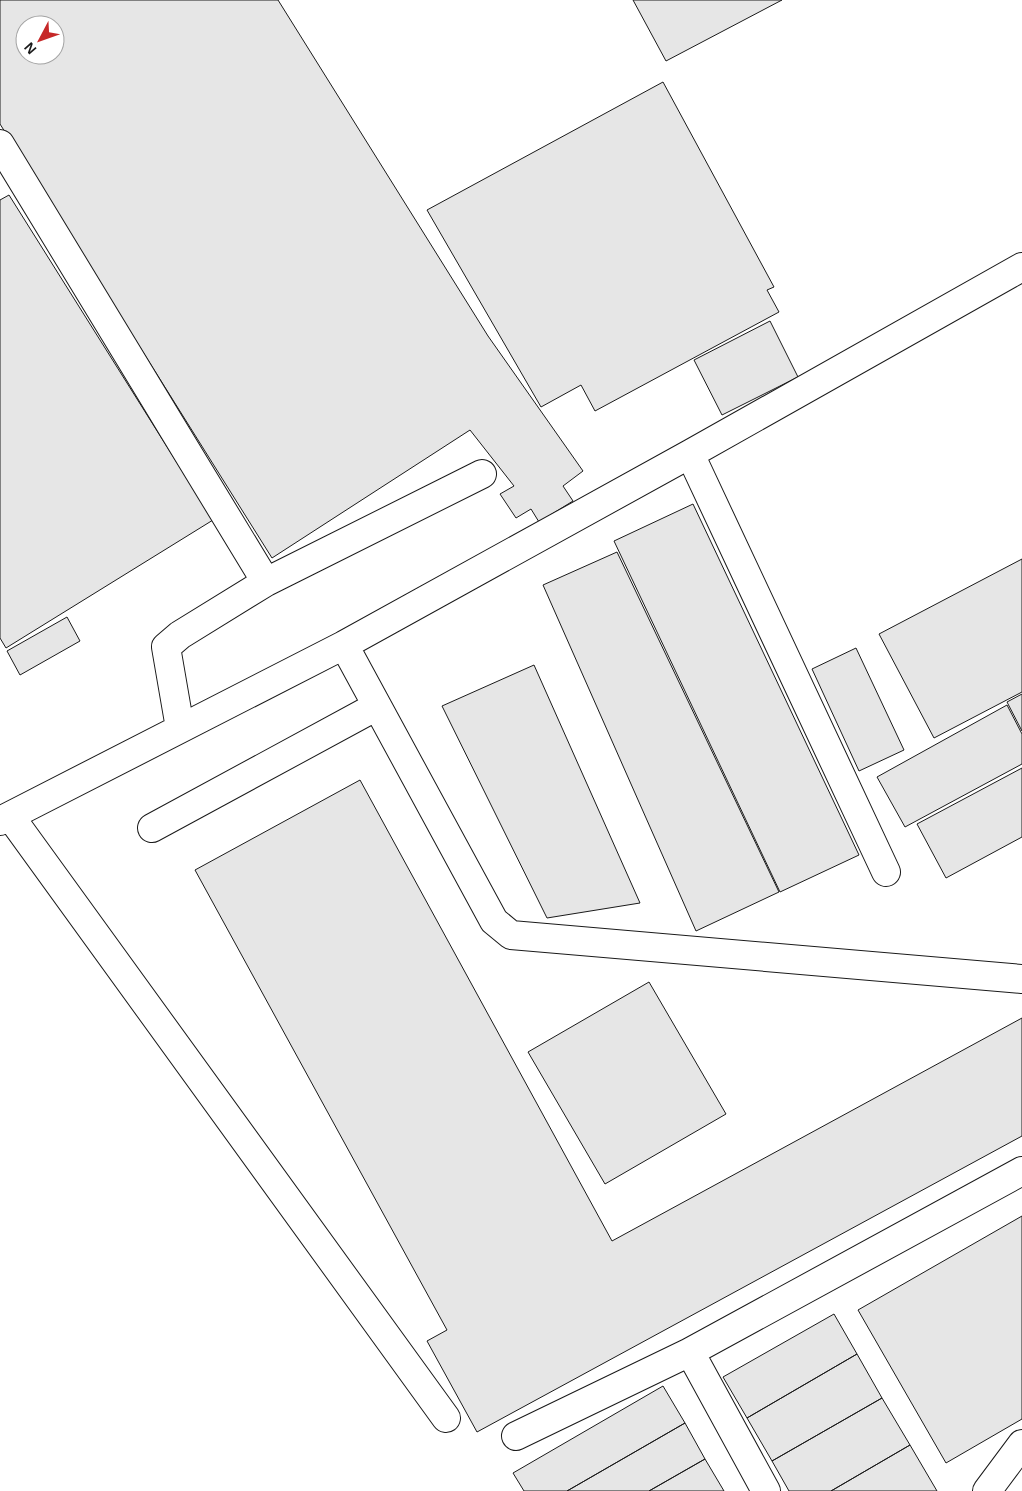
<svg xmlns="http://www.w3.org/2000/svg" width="1022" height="1491" viewBox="0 0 1022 1491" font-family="Arial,sans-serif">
  <rect width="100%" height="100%" fill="#fff"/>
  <path fill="#e6e6e6" stroke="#1a1a1a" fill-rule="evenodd" d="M0 0H278L488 336 583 471 563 486 573 501 539 522 531 509 516 518 500 494 514 486 470 430 272 558 0 124ZM25 25H55V55H25Z
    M633 0H782L666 61Z
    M663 82 774 287 767 290 779 312 595 411 581 385 541 407 427 210Z
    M9 195 213 520 6 648 0 638V200Z
    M770 321 798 377 722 415 694 360Z
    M693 504 859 855 780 892 614 541Z
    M617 552 779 892 696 931 543 585Z
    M1022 559V692L934 738 879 634Z
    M67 617 80 641 20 675 7 651Z
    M856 648 904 750 859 771 812 669Z
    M534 665 640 903 547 918 442 706Z
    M1022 694V731L1007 702Z
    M1007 705 1022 734V764L905 827 877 777Z
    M1022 768V837L946 878 917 824Z
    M360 780 612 1241 1022 1018V1136L477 1432 427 1341 447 1330 195 870Z
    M649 982 726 1114 605 1184 528 1052Z
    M1022 1216V1419L946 1463 858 1310Z
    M834 1314 857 1354 747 1418 723 1377Z
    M857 1354 882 1398 772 1461 747 1418Z
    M663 1386 685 1423 567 1491H524L513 1473Z
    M882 1398 910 1445 831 1491H789L772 1461Z
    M685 1423 705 1459 649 1491H567Z
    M910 1445 937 1491H831Z
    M705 1459 724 1491H649Z"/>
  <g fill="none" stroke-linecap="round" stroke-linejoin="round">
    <defs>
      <path id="minor" d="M0 144 266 582 180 635 166 647 180 728
        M690 454 886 872
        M266 582 482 474
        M344 645 494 921 511 935 1022 979
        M10 816 446 1418
        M0 821 344 645 690 454 1022 267
        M152 828 377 706
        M690 1352 766 1491
        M516 1436 690 1352 1022 1171
        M987 1491 1022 1444"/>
    </defs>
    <use href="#minor" stroke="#1a1a1a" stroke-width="30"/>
    <use href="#minor" stroke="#fff" stroke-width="28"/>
  </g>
  <g transform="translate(40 40) rotate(229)"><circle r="24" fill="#ffffff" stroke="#a3a3a3"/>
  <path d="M0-4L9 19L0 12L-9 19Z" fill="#c62828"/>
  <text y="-8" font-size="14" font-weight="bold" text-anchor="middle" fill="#1a1a1a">N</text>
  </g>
</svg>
